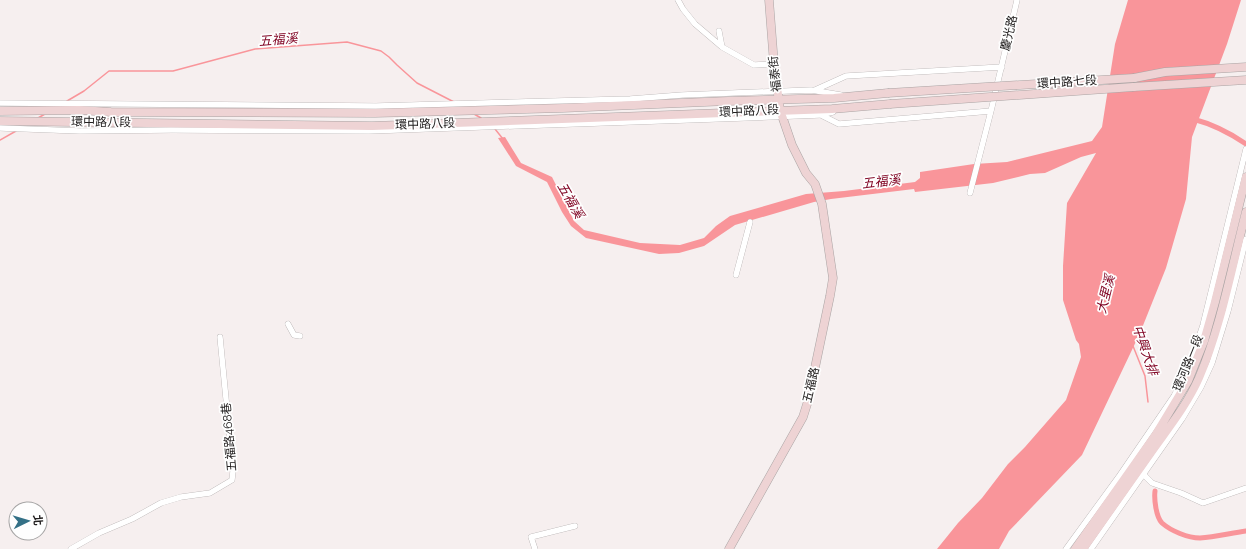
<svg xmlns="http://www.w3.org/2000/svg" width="1246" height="549" viewBox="0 0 1246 549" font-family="Raleway,'Noto Sans TC',sans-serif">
  <rect width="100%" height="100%" fill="#f6efef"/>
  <path fill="#f9959a" d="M1128 0H1241L1227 44 1192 137 1186 199 1166 268 1140 333 1082 455 1009 531 999 549H937L958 523 982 498 1008 464 1025 447 1066 400 1081 357 1079 344 1076 340 1063 300V266L1067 203 1096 153 1081 157 1045 173 1030 174 993 183 915 192 914 189 831 199 814 202 735 225 704 246 679 253 659 254 586 238 571 226 562 212 547 182 516 166 498 138 505 137 521 163 552 177 574 221 584 230 640 243 680 245 704 238 716 226 730 216 806 194 844 191 915 182 920 178V172L974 164 1007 162 1092 141 1102 127 1115 44Z"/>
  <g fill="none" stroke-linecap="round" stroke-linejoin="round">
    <path stroke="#f9959a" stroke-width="1.5" d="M67 101 84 91 109 71H173L255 49 347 42 381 51 389 57 397 65 417 83 454 102
      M474 114 481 118
      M38 118 45 114
      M495 129 503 139
      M0 140 16 131
      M1133 346 1145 376 1148 402"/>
    <path stroke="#f9959a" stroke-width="5" d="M1193 119C1212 124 1230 133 1246 144
      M1155 491C1154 499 1156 517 1162 523 1171 531 1188 538 1200 538 1215 537 1231 533 1246 531"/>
    <defs>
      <path id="street" d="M678 0 683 9 695 24 722 47 754 65 774 64
        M719 31 722 47
        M815 90 846 76 1002 67
        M0 103 376 106 630 99 682 95 811 90 841 95
        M821 115 839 124 991 111
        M0 128 80 131 172 130 369 131 744 118 820 115 833 112
        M970 193 991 111 1017 0
        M736 275 750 222
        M288 324 294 335 300 336
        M1141 472 1152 483 1181 493 1203 503 1246 488
        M71 549 99 533 132 519 161 503 181 497 210 493 232 480 233 471 220 337
        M535 549 531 537 575 526
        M1066 549 1120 475 1174 396 1183 378 1193 355 1203 325 1246 149
        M1091 549 1182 419 1201 387 1212 363 1228 311 1246 239"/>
      <path id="secondary" d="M1134 78 1165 72 1246 67
        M1133 87 1246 80
        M0 111 79 110 111 112 375 113 563 108 728 101 834 98 888 93
        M0 121 372 126 832 109 890 104
        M729 549 803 417 808 401 830 296 833 278 822 204 815 184 806 173 792 145 780 110 774 64 769 0
        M1075 549 1156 434 1188 381 1204 341 1215 302 1246 177
        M1083 549C1107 515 1131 481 1155 447 1170 426 1188 403 1199 378 1221 327 1232 266 1246 212"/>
    </defs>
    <use href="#street" stroke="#aaa4a4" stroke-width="6"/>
    <use href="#secondary" stroke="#aaa4a4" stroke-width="9"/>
    <use href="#street" stroke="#fff" stroke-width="5.5"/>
    <use href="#secondary" stroke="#eed3d4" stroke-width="8"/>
    <defs>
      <path id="secondary-bridge" d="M888 93 1134 78
        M890 104 1133 87"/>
    </defs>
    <use href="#secondary-bridge" stroke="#aaa4a4" stroke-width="9" stroke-linecap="butt"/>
    <use href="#secondary-bridge" stroke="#eed3d4" stroke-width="8"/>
  </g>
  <g text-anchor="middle" stroke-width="3.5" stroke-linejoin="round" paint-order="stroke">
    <g font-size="12" fill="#232020" stroke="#fefefe">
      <text transform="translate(1009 33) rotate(-77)" y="4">慶光路</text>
      <text transform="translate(775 74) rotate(-96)" y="4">福泰街</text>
      <text transform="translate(1067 82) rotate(-4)" y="4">環中路七段</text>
      <text transform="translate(749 111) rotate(-3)" y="4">環中路八段</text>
      <text transform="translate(101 122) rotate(1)" y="4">環中路八段</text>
      <text transform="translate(425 124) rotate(-2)" y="4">環中路八段</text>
      <text transform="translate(1188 363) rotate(-68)" y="4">環河路一段</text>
      <text transform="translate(811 385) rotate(-77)" y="4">五福路</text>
      <text transform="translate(229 437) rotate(-95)" y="4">五福路468巷</text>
    </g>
    <g font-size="13" font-style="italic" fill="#820726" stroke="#fefefe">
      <text transform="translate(278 39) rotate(-5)" y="5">五福溪</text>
      <text transform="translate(881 181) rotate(-7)" y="5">五福溪</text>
      <text transform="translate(571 200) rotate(60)" y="5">五福溪</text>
      <text transform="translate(1105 294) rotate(-76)" y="5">大里溪</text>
      <text transform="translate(1146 350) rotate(71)" y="5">中興大排</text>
    </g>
  </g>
  <g transform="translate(28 521) rotate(85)"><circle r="19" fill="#fefefe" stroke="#a6a5a5"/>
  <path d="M0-3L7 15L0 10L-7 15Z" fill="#337086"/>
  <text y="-6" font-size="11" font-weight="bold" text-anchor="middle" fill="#232020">北</text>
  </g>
</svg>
